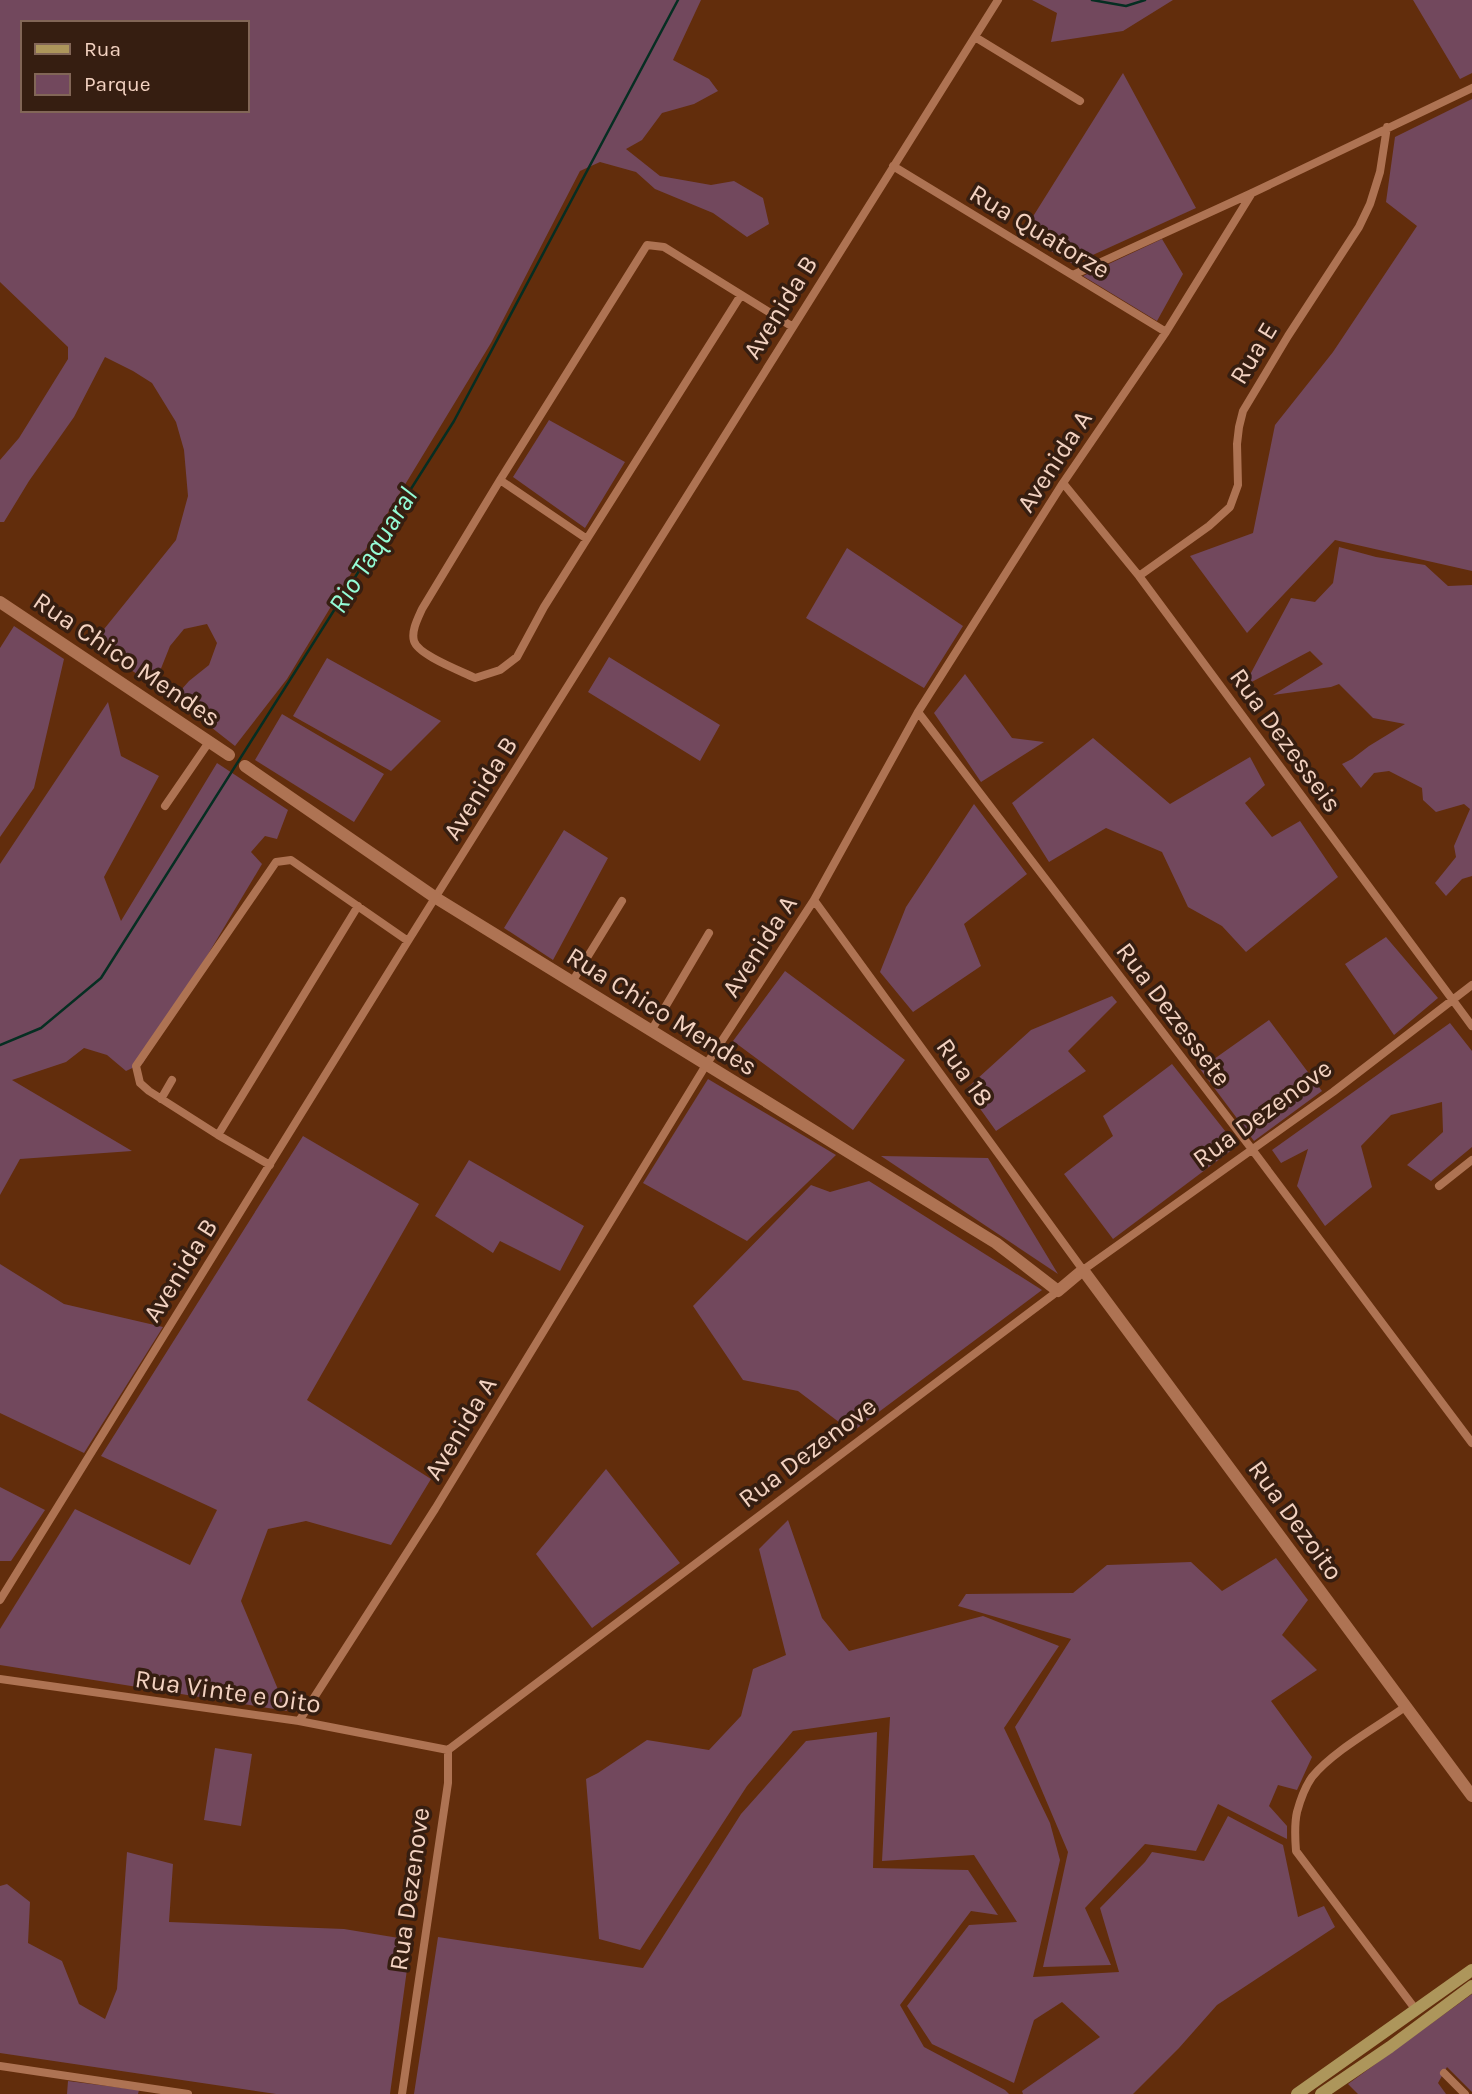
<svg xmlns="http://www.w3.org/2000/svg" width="1472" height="2094" viewBox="0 0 1472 2094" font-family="Karla,sans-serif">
  <rect width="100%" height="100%" fill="#622d0c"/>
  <path fill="#72485d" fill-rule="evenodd" d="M0 0H701L673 60 709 79 718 91 694 104 662 113 642 140 626 149 660 176 711 185 734 181 763 198 769 224 747 237 713 213 655 189 636 172 600 162 580 171 491 343 287 679 235 746 174 698 189 681 209 665 217 643 207 624 184 629 170 646 160 671 149 682 92 644 176 540 188 496 184 450 176 422 152 383 133 371 105 357 74 417 29 481 4 522H0V460L19 438 68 359V347L0 282ZM23 23H247V110H23Z
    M1032 0H1173L1123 31 1051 42 1057 13Z
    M1413 0H1472V73L1460 79Z
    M1123 73 1196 208 1073 264 1022 234Z
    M1472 99V571L1335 540 1247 633 1190 556 1253 533 1275 425 1333 352 1417 226 1386 202 1395 137Z
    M1162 239 1183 274 1157 321 1083 276Z
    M549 420 625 462 585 528 513 477Z
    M1339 547 1376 557 1425 565 1448 586 1472 585V876L1462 879 1446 896 1435 883 1456 857 1454 846 1470 809 1464 804 1436 812 1423 800 1422 788 1389 771 1374 773 1361 788 1342 764 1352 759 1369 746 1405 724 1373 718 1339 684 1331 687 1273 695 1323 664 1310 651 1244 686 1291 598 1315 602 1333 583Z
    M847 548 963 626 924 688 806 618Z
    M14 626 64 659 34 788 0 837V648Z
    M609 657 720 725 700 761 588 692Z
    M327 658 441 721 391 771 293 716Z
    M965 674 1012 738 1044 742 981 782 934 713Z
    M108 702 121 756 159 776 104 877 121 921 217 763 288 810 277 839 265 836 251 852 262 864 143 1063 126 1071 107 1055 84 1048 66 1062 12 1080 132 1151 20 1159 0 1195V864Z
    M282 714 384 774 354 822 255 760Z
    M1093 738 1170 804 1250 757 1265 785 1245 803 1272 837 1300 821 1338 877 1246 952 1222 926 1188 907 1162 852 1106 828 1049 862 1012 803Z
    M974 804 1027 874 964 924 981 966 913 1012 880 972 906 907Z
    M564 830 608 858 553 960 504 928Z
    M1386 937 1438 998 1394 1035 1345 964Z
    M785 971 905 1060 853 1130 733 1041Z
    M1112 996 1117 1002 1068 1051 1086 1071 996 1131 966 1089 1031 1030Z
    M1269 1020 1322 1091 1254 1141 1200 1069Z
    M1450 1023 1472 1051V1147L1431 1181 1407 1165 1443 1132 1442 1102 1391 1115 1361 1146 1372 1187 1325 1226 1297 1186 1308 1149 1281 1163 1272 1150Z
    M1172 1064 1237 1146 1113 1239 1064 1174 1113 1136 1103 1116Z
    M708 1079 836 1155 747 1241 643 1183Z
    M303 1136 419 1204 307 1400 431 1479 391 1545 306 1521 268 1529 241 1601 287 1711 0 1665V1629L75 1509 190 1565 217 1510 101 1456Z
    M881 1156 988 1158 1058 1274Z
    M469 1160 584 1226 560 1271 500 1241 493 1253 435 1216Z
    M869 1181 1042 1290 852 1432 798 1391 743 1380 693 1306 811 1185 830 1192Z
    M0 1264 64 1304 163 1327 84 1453 0 1413Z
    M606 1469 680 1563 592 1628 536 1554Z
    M0 1487 45 1510 11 1561H0Z
    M788 1520 822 1618 849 1651 983 1616 1059 1646 1004 1728 1050 1823 1060 1860 1033 1977 1119 1972 1100 1908 1145 1862 1152 1852 1204 1861 1228 1816 1283 1845 1298 1917 1324 1906 1335 1927 1217 2005 1179 2048 1133 2094H1023L1022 2091 1100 2037 1062 2002 1034 2020 1014 2083 932 2044 907 2006 969 1925 1017 1922 974 1855 882 1861 890 1717 793 1731 747 1786 640 1950 599 1939 586 1779 598 1773 647 1740 709 1750 741 1716 753 1669 786 1655 759 1549Z
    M1276 1558 1308 1600 1282 1635 1317 1670 1271 1701 1312 1757 1297 1790 1278 1785 1269 1806 1287 1826V1839L1218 1804 1196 1851 1145 1844 1085 1908 1111 1965 1043 1967 1068 1852 1015 1727 1071 1639 958 1606 966 1594 1073 1593 1107 1565 1191 1562 1222 1591Z
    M877 1732 873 1868 968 1870 998 1915 971 1911 900 2005 924 2047 1005 2090 1009 2094H414L438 1937 643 1968 741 1814 806 1741Z
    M215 1748 252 1754 241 1826 204 1820Z
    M127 1852 173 1864 169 1922 344 1929 411 1940 390 2094H276L0 2053V1886L7 1884 30 1902 28 1943 62 1961 79 2004 105 2019 117 1989Z
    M1472 1994V2092L1447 2067 1438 2083 1446 2094H1358L1348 2084Z
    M68 2081 139 2090 138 2094H67Z"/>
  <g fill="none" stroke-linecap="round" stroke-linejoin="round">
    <path stroke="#062e22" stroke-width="2.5" d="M1092 0 1126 6 1145 0
      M0 1045 41 1028 101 978 454 421 678 0"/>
    <path stroke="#ae7353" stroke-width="8" d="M975 37 1080 101
      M893 166 1166 332
      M1073 275 1252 193 1472 88
      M741 295 544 607 517 657 500 670 475 678C461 671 418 655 414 641 411 631 418 618 422 609L500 480 647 245 664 247 793 327
      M500 480 587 539
      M1063 483 1139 576 1472 1026
      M1139 576 1209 526 1230 507 1238 485 1237 444 1239 427 1243 411 1288 336 1359 227 1370 204 1380 172 1387 127
      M918 712 1251 1148 1472 1443
      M165 806 209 742
      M814 900 1083 1270 1333 1092 1472 985
      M572 982 622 901
      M651 1031 709 933
      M161 1099 172 1080
      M218 1135 358 906
      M270 1165 218 1135 149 1091 140 1083 136 1066 276 862 291 860 408 941
      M1439 1186 1472 1160
      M0 1600 408 941 998 0
      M0 1679 299 1721 448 1750
      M1405 1707C1377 1727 1333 1751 1312 1777 1305 1787 1300 1801 1297 1812 1294 1825 1295 1838 1296 1851L1416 2010
      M299 1721 435 1509 706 1065 814 900 918 712 1063 483 1166 332 1252 193
      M0 2066 188 2094
      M1444 2073 1465 2094
      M402 2094 448 1783V1750L1058 1291"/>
    <path stroke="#ae7353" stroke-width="12" d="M0 602 229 755
      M245 766 436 898 996 1243 1058 1291 1083 1270 1472 1796"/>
    <path stroke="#ad965b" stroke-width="12" d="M1297 2094 1472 1970
      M1321 2094 1390 2047 1472 1986"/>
  </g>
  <g text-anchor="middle" stroke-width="7" stroke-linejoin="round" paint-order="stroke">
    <g font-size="26" fill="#f3d2c1" stroke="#361e11">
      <text transform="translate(1040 231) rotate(31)" y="9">Rua Quatorze</text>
      <text transform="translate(780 307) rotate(-58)" y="9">Avenida B</text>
      <text transform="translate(1253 353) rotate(-59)" y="9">Rua E</text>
      <text transform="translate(1054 461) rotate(-57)" y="9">Avenida A</text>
      <text transform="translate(127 659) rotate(34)" y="9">Rua Chico Mendes</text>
      <text transform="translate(1286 740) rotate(54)" y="9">Rua Dezesseis</text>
      <text transform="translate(480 788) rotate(-58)" y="9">Avenida B</text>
      <text transform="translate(759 946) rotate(-57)" y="9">Avenida A</text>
      <text transform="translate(662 1011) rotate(32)" y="9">Rua Chico Mendes</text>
      <text transform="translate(1174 1014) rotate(53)" y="9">Rua Dezessete</text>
      <text transform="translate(965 1072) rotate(54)" y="9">Rua 18</text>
      <text transform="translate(1262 1113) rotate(-36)" y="9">Rua Dezenove</text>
      <text transform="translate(180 1270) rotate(-58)" y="9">Avenida B</text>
      <text transform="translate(460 1428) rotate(-59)" y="9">Avenida A</text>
      <text transform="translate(807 1452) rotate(-37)" y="9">Rua Dezenove</text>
      <text transform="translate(1296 1520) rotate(54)" y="9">Rua Dezoito</text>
      <text transform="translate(228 1691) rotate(8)" y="9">Rua Vinte e Oito</text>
      <text transform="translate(409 1889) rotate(-82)" y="9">Rua Dezenove</text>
    </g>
    <g font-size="28" font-style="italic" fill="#94fcd6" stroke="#361e11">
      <text transform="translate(372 550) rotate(-58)" y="10">Rio Taquaral</text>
    </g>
  </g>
  <rect x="21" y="21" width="228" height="91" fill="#361e11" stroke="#826657" stroke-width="2"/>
  <rect x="35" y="44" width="35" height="10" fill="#ad965b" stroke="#826657" stroke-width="2"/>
  <text x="84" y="56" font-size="21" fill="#f3d2c1">Rua</text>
  <rect x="35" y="74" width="35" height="21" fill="#72485d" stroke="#826657" stroke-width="2"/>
  <text x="84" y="91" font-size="21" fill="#f3d2c1">Parque</text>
</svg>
